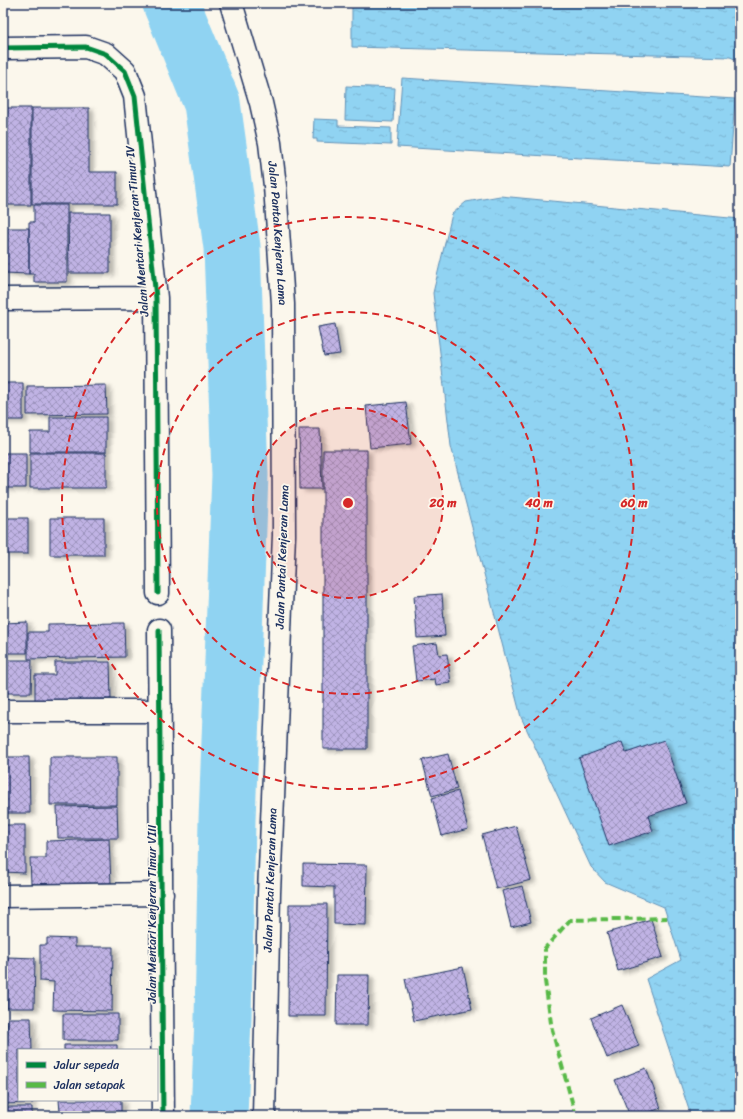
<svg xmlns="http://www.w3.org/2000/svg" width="743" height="1119" viewBox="0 0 743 1119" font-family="Sriracha,sans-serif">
  <defs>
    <pattern id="water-ripples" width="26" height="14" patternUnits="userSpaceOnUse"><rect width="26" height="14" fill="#90d3f2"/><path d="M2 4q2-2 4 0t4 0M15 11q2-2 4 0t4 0" fill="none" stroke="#7cb5d2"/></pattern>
    <pattern id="building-cross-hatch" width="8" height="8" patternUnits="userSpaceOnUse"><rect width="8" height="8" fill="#c0b3e4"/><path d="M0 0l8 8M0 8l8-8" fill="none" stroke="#9b92bc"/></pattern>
    <filter id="shadow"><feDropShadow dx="4.5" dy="2.5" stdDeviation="2" flood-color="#0004"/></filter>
  </defs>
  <rect width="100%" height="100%" fill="#fbf7ec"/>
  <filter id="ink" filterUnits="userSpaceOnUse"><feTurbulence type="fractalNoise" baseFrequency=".025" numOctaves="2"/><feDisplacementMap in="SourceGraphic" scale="8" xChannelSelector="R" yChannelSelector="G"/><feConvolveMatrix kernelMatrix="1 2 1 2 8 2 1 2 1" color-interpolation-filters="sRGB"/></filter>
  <g filter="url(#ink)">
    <path fill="url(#water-ripples)" stroke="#6191b7" d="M352 3H740V61L730 57 352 47Z
      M402 78 735 99 730 167 397 147Z
      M346 86 395 88 393 122 345 120Z
      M314 119 338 120V126L391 128V145L317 142V139H313Z
      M500 196 740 219V1116H691L646 979 681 960 664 907 605 882 591 867 521 717 451 446 433 293 452 214 466 202Z"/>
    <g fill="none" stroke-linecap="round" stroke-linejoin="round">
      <path stroke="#90d3f2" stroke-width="57" d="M171 3 212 103 232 247 240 475 227 820 223 1018 219 1116"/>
    </g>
    <path fill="url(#building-cross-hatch)" stroke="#1b2f5e" filter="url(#shadow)" d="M3 108H31V205H3Z
      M32 108H89V172H117V204H32Z
      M34 205H67V282H34V274H29V222H34Z
      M68 213H110V273H69Z
      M4 228H29V274L4 273Z
      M335 324 340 354 324 356 318 327Z
      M3 383H23V420H3Z
      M106 385 107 414 27 415V386Z
      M406 402 411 444 370 448 366 406Z
      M50 417H106V452H30V432H50Z
      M299 429H320L322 489H300Z
      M323 450H367V749H323Z
      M3 453H26V488H3Z
      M30 453H106V488H30Z
      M3 518H28V554H3Z
      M50 518H104V555H50Z
      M442 594 445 636 417 638 414 596Z
      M27 622V653H3V623Z
      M124 623 125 657 28 659V632H48V624Z
      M437 643 439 655 447 654 451 683 436 685 435 679 416 681 412 646Z
      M8 660H32L31 693H7Z
      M55 662H110L111 699 35 700V675H55Z
      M664 740 686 803 648 816 653 831 609 846 579 758 622 742 626 753Z
      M448 754 457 789 432 796 422 760Z
      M3 757H29L30 813H3Z
      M50 757H117V805H50Z
      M458 791 468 829 442 836 432 798Z
      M117 806 118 838H58L57 807Z
      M3 825H25V873L3 872Z
      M516 826 531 880 496 889 482 835Z
      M109 839 111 883 31 884 30 858H46V841Z
      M303 864 367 865 366 925 334 924V887L303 886Z
      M522 886 531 922 511 927 502 891Z
      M289 904H327L326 1016H288Z
      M651 919 663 957 618 971 607 933Z
      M47 938 75 939V947H113L112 1011 53 1010 54 982 40 981V945H47Z
      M8 957 35 958 34 1008H7Z
      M3 959H6L5 1008H3Z
      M463 967 472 1009 414 1021 405 979Z
      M337 975H369L368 1025H336Z
      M622 1005 639 1046 607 1058 591 1018Z
      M63 1014H118V1040H63Z
      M8 1018H31L32 1050H19V1100H33V1103L3 1104V1048L6 1045Z
      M64 1045H117V1050H64Z
      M646 1068 661 1108 639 1116H630L615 1080Z
      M59 1100H121V1112H60Z
      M3 1107H32V1116H3Z
      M62 1113H118V1116H62Z"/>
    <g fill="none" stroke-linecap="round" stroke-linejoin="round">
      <defs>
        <path id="minor" d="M3 48 86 47 106 54 125 71 135 96 156 298 158 593
          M3 299 156 298
          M159 630 163 1116
          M3 711H160
          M3 896 162 894"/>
        <g id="major">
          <path id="s1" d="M231 3 261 103 270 143 275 186 283 304 284 535 269 893 264 1116"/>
        </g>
      </defs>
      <use href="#minor" stroke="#1b2f5e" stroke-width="25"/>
      <use href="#major" stroke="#1b2f5e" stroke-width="25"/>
      <use href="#minor" stroke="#fbf7ec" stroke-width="22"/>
      <use href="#major" stroke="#fbf7ec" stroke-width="22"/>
      <path stroke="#58b947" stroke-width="4" stroke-dasharray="8 4" stroke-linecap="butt" d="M576 1116 552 1030 545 981V948L570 920 667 918"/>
      <defs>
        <path id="cycleway" d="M3 48 86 47 106 54 125 71 135 96 156 298 158 593
          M159 630 163 1116"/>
      </defs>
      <use href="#cycleway" stroke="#fbf7ec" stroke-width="8"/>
      <use href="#cycleway" stroke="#00873e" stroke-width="5"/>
    </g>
  </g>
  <circle cx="348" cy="503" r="95" fill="#d62828" fill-opacity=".12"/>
  <g fill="none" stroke="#d62828" stroke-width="2" stroke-dasharray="7 5">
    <circle cx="348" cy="503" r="95"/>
    <circle cx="348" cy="503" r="191"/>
    <circle cx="348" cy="503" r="286"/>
  </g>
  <g text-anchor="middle" stroke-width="3.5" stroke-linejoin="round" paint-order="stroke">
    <g font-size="12" fill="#1b2f5e" stroke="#fbf7ec">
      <text transform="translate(137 231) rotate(-95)" y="4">Jalan Mentari Kenjeran Timur IV</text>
      <text dy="4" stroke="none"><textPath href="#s1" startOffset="236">Jalan Pantai Kenjeran Lama</textPath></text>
      <text transform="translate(282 557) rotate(-88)" y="4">Jalan Pantai Kenjeran Lama</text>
      <text transform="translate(270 880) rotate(-88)" y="4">Jalan Pantai Kenjeran Lama</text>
      <text transform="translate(152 914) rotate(-90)" y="4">Jalan Mentari Kenjeran Timur VIII</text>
    </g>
  </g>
  <circle cx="348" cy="503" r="6" fill="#d62828" stroke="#fbf7ec" stroke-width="2"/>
  <g font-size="12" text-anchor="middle" font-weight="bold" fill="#d62828" stroke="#fbf7ec" stroke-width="3.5" stroke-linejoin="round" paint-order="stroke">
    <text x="443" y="507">20 m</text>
    <text x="539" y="507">40 m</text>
    <text x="634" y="507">60 m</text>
  </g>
  <rect width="743" height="1119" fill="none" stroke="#fbf7ec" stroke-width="16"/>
  <rect x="8" y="8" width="727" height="1103" fill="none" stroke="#1b2f5e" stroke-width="1.5" filter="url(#ink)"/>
  <rect x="18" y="1049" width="140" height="52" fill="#fbf7ec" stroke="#a1a7b3"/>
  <rect x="26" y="1062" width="20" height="6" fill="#00873e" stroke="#a1a7b3"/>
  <text x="54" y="1069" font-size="12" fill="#1b2f5e">Jalur sepeda</text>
  <rect x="26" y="1082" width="20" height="6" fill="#58b947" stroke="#a1a7b3"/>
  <text x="54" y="1089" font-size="12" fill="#1b2f5e">Jalan setapak</text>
</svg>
